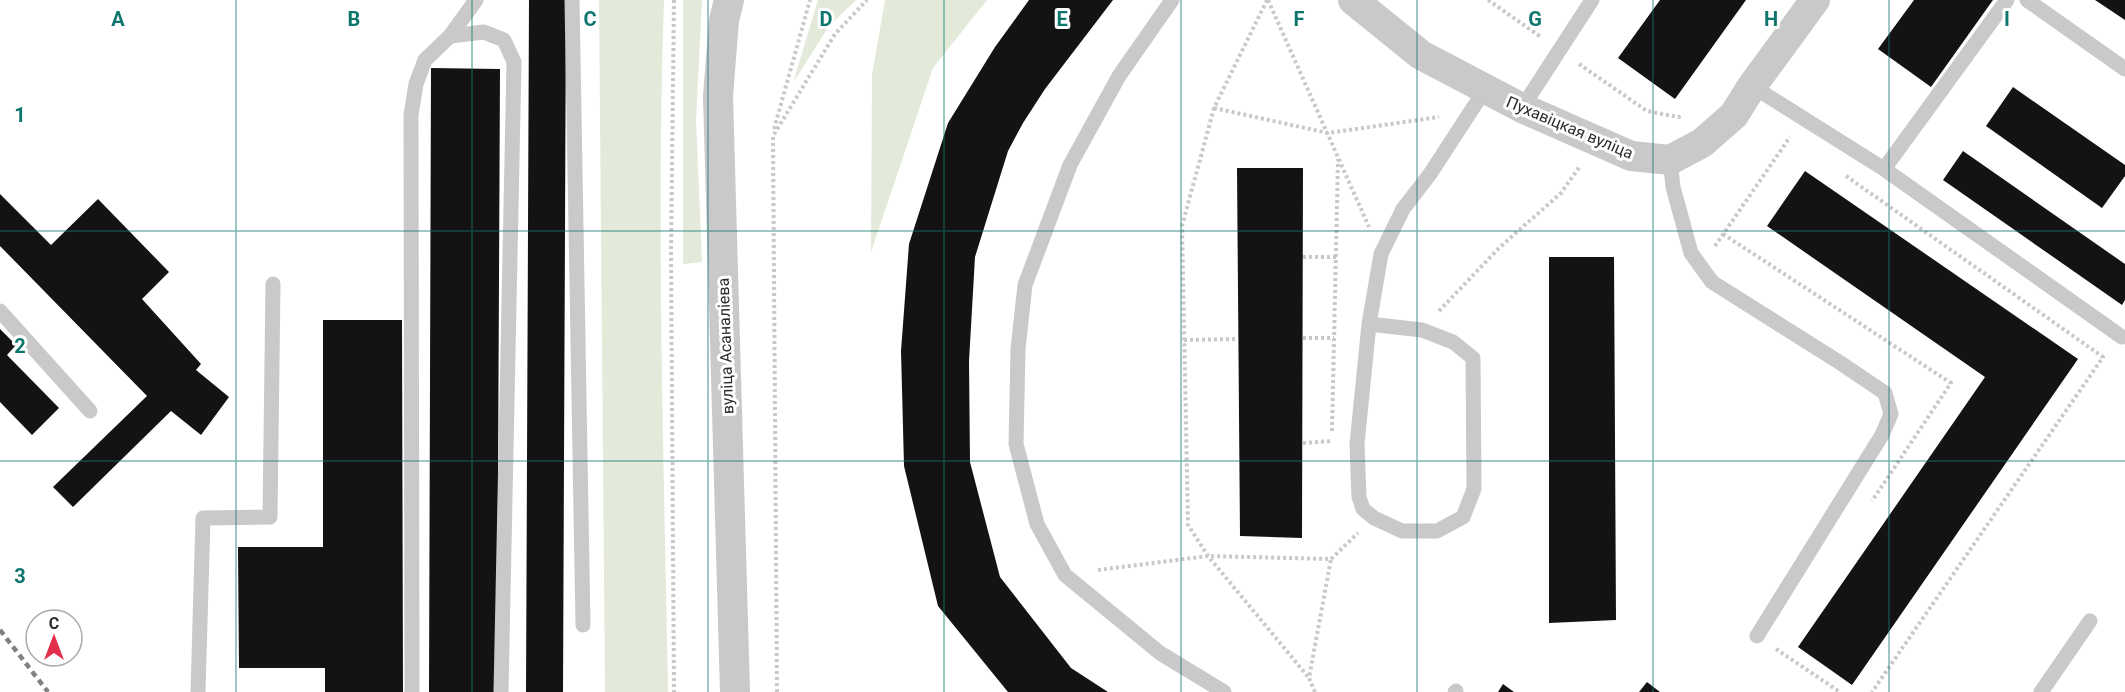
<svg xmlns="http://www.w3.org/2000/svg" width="2125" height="692" viewBox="0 0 2125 692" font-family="Roboto,sans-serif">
  <rect width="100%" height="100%" fill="#fff"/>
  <path fill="#e3ead9" d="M599 0H664C656 230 664 461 668 692H605Z
    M683 0H702L696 120 702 262 683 264Z
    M818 0H856L829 26 793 83Z
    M885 0H987L933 68 871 252 872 75Z"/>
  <path fill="#131313" d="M529 0H566L563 692H526Z
    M1029 0H1113L1045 89 1023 123 1008 151 975 257 969 361 970 462 1000 577 1071 668 1108 692H1008L938 606 904 466 901 351 909 244 948 123 995 47Z
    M1660 0H1746L1675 99 1618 58Z
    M1914 0H1993L1931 87 1878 49Z
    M2095 0H2125V20Z
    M431 68 500 69 497 692H429Z
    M2013 87 2125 165V176L2102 208 1986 126Z
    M1963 151 2125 264V300L2122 305 1943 180Z
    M1237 168H1303L1302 538 1240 536Z
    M1805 171 2078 359 1852 685 1798 647 1985 377 1767 226Z
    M0 194 51 245 98 199 169 272 142 299 201 364 196 370 229 397 201 435 171 411 73 507 53 487 147 396 0 246Z
    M1549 257H1614L1616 620 1549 623Z
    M323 320H402L403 692H325V668H239L238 547H323Z
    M0 329 16 345 7 355 59 408 32 435 0 402Z
    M1647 682 1660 692H1639Z
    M1503 684 1514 692H1498Z"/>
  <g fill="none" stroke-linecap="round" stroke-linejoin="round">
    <path stroke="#c9c9c9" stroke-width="4" stroke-dasharray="3 3" stroke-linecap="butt" d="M674 0 671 252 674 692
      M1267 0 1214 108 1182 226 1188 525 1208 556 1309 678
      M1268 0 1369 227
      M1488 0 1541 37
      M1579 64 1647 111 1678 117 1682 116
      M1214 108 1328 133 1439 117
      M774 129 810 0
      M1846 176 2103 357 1872 692
      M1723 234 1951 383 1872 501
      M1715 246 1790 137
      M1303 257H1336
      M1439 311 1499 248 1561 193 1580 166
      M1303 338H1334
      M1184 340 1238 339
      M1332 431 1338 159
      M1303 443 1332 441
      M1098 570 1208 556 1331 559 1358 533
      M1776 649 1840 692
      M777 692 773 136 835 34 867 0
      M1315 692 1309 678 1331 559"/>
    <path stroke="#c9c9c9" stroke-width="15" d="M572 0 583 625
      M1172 0 1119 76 1070 165 1025 285 1018 349 1016 444 1037 524 1065 575 1160 653 1224 692
      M2027 0 2125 69
      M450 36 484 32 504 40 514 62 501 692
      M1752 86 1884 169 2122 337
      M1522 108 1592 0
      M1670 160 1673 187 1691 253 1712 282 1839 362 1885 393 1891 414 1882 435 1757 636
      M1884 169 2007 0
      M0 311 90 411
      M1369 324 1422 330 1453 342 1473 358 1474 489 1463 517 1437 531H1402L1374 518 1363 509 1359 497 1357 444 1369 324 1381 254 1403 209 1430 174 1486 88
      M198 692 203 518 270 517 273 284
      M412 692 411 115 416 84 425 60 450 36 476 0
      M1455 692 1456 691
      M2041 692 2090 621"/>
    <path stroke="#c9c9c9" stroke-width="30" d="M729 0 724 20 718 96 735 692
      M1353 0 1421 55 1522 108 1631 156 1670 160 1702 143 1734 115 1752 86 1815 0"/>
    <path stroke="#818181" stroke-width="4.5" stroke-dasharray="6 4.5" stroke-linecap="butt" d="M0 630 48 692"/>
  </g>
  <path fill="none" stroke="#0f766e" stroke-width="1.5" stroke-opacity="0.55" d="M236 0V692M472 0V692M708 0V692M944 0V692M1181 0V692M1417 0V692M1653 0V692M1889 0V692M0 231H2125M0 461H2125"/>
  <g text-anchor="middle" stroke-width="6" stroke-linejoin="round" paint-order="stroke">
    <g font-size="16" fill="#2c2c2c" stroke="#fff">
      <text transform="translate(1570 127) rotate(23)" y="6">Пухавіцкая вуліца</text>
      <text transform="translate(725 346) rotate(-92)" y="6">вуліца Асаналіева</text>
    </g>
  </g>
  <g font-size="20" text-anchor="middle" font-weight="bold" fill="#0f766e" stroke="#fff" stroke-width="6" stroke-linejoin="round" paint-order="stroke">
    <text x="118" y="26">A</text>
    <text x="354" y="26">B</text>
    <text x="590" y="26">C</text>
    <text x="826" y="26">D</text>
    <text x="1062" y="26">E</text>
    <text x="1299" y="26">F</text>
    <text x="1535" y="26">G</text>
    <text x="1771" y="26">H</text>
    <text x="2007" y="26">I</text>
    <text x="20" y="122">1</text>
    <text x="20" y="353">2</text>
    <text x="20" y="583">3</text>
  </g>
  <g transform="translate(54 638)"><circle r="28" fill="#ffffff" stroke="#ababab" stroke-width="1.5"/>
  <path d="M0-4.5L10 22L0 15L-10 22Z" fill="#e22f4c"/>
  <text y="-9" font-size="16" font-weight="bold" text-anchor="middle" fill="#2c2c2c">С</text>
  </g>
</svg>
